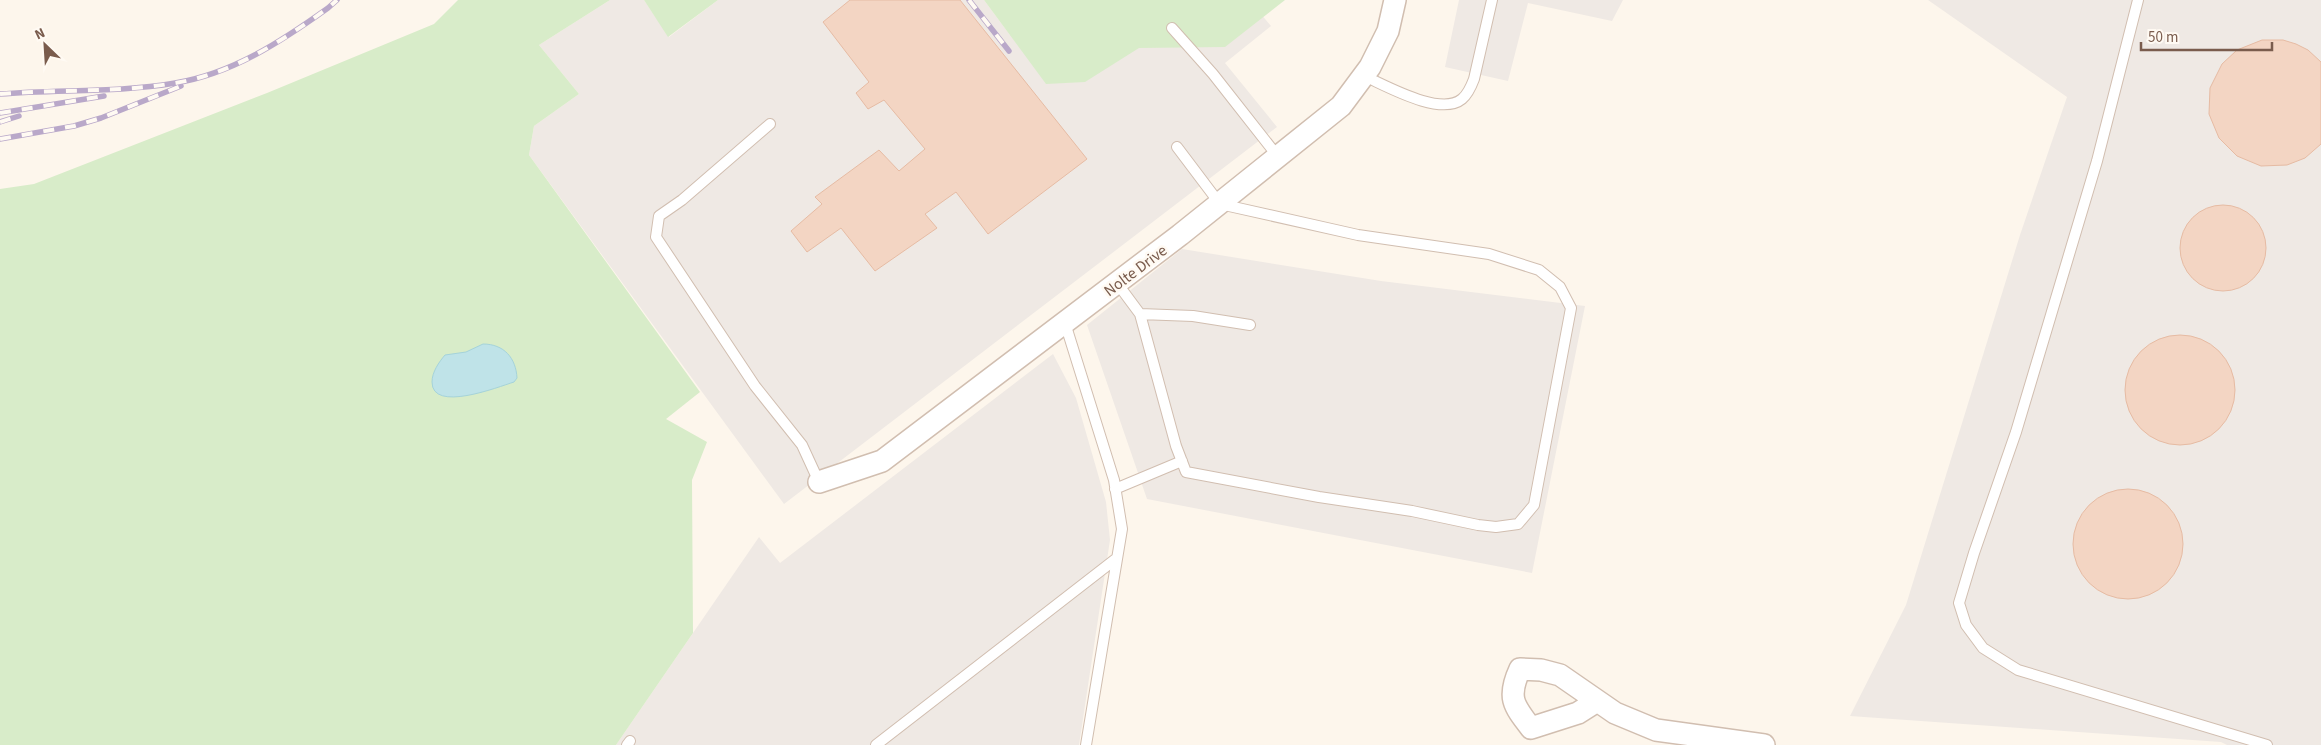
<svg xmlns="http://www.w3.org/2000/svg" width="2321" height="745" viewBox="0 0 2321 745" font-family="'Source Sans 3',sans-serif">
  <rect width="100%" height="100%" fill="#fdf6ec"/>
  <path fill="#efe9e4" d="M610 0H644L669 37 718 0H984L1010 35 1249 0 1271 26 1225 63 1277 127 784 504 529 155 534 126 579 94 539 45Z
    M1459 0H1623L1612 21 1528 3 1508 81 1445 67Z
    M1928 0H2321V745H2227L2221 742 1850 716 1906 605 2020 235 2067 97Z
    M1182 249 1381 281 1585 306 1532 573 1147 499 1087 325Z
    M1053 354 1076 398 1106 502 1110 540 1079 745H616L759 537 780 563Z"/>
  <path fill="#d8ecc9" d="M458 0H610L539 45 579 94 534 126 529 155 700 392 666 419 707 442 692 480 693 633 616 745H0V189L34 184 267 93 434 24Z
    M644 0H718L668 37Z
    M984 0H1285L1225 47 1139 48 1085 82 1046 84Z"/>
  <path fill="#bfe3e8" stroke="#a5d3da" d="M483 344C504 344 516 358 517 378L514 382C498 387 432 413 432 382 432 372 439 362 445 355L466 352Z"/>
  <path fill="#f3d5c3" stroke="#e6bba3" d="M850 0H960L1087 159 988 234 956 192 925 214 937 228 875 271 841 228 807 252 791 231 822 204 815 197 879 150 899 171 925 149 884 100 868 109 856 93 869 82 823 22Z
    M2262 40H2283L2296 44 2308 50 2321 62V144L2305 158 2287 165 2261 166 2237 156 2219 138 2209 114 2210 88 2222 64 2237 50Z
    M2180 248a43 43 0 1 1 86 0a43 43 0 1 1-86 0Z
    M2125 390a55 55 0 1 1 110 0a55 55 0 1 1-110 0Z
    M2073 544a55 55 0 1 1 110 0a55 55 0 1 1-110 0Z"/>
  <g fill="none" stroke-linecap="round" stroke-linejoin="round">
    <defs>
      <path id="lane" d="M2138 0 2097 161 2016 432 1974 553 1959 603 1966 625 1983 648 2018 670 2267 745
        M1172 28 1213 74 1279 158
        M1364 76C1385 85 1440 117 1462 99 1468 94 1471 87 1474 79L1492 0
        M770 124 682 200 659 216 656 237 755 386 802 445 819 482
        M1117 283 1140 314 1176 446 1186 472 1319 497 1412 511 1478 525 1496 527 1518 524 1534 505 1571 308 1560 287 1539 270 1489 254 1358 235 1220 204 1177 147
        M1140 314 1193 316 1250 325
        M1065 323 1114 480 1122 529 1086 745
        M1115 489 1182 461
        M627 745 630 741
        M876 745 1117 558"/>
      <path id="street" d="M819 482 882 461 1180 235 1341 106 1370 67 1388 31 1395 0
        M1597 701 1578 713 1531 728C1513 705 1507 697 1520 669L1541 670 1560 675 1615 713 1656 730 1764 745"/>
    </defs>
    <use href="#lane" stroke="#d1beb0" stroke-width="12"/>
    <use href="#street" stroke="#d1beb0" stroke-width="24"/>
    <use href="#lane" stroke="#fff" stroke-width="10"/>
    <use href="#street" stroke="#fff" stroke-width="21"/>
    <defs>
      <path id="rail" d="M969 0 1009 51
        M0 94C58 89 117 93 175 83 232 74 282 41 328 8L337 0
        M0 113 104 96
        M0 122 19 116
        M0 139 74 126 101 118 181 86"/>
    </defs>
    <use href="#rail" stroke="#b9a8c9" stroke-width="5.5"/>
    <use href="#rail" stroke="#fffaf3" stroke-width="4" stroke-dasharray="11" stroke-linecap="butt"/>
  </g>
  <g text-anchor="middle" stroke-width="5" stroke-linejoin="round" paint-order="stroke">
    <g font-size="16" fill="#7a5c4d" stroke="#fffaf3">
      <text transform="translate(1135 270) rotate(-37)" y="6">Nolte Drive</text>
    </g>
  </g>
  <g transform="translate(45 45) rotate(335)" stroke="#fffaf3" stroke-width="4" paint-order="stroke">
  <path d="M0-4L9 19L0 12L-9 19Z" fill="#7a5c4d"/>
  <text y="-8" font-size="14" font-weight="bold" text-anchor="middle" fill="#7a5c4d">N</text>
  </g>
  <path d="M2141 42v8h131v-8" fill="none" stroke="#7a5c4d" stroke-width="2.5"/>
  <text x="2148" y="42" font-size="15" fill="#7a5c4d" stroke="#fffaf3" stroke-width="4" paint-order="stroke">50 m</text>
</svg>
